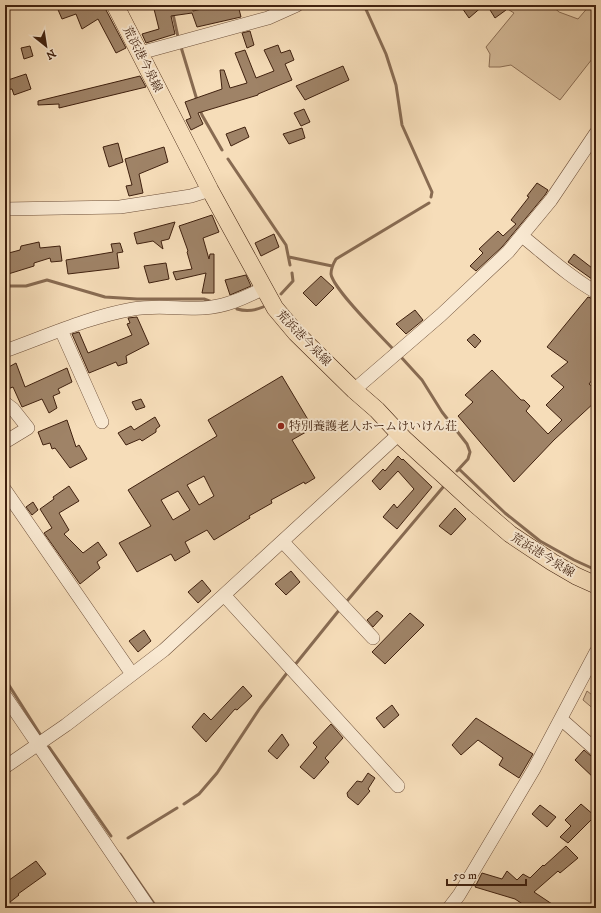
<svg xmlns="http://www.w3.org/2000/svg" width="601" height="913" viewBox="0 0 601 913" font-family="'IM FELL DW Pica','Noto Serif JP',serif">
  <rect width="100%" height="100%" fill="#f6ddb9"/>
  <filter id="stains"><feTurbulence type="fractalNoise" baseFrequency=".005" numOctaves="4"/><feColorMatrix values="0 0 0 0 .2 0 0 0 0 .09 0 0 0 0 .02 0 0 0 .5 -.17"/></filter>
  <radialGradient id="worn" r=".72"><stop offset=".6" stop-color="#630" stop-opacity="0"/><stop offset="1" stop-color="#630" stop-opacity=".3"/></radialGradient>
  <path fill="#d7bd9c" stroke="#8c6f56" d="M501 5H551L559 12 578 19 590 5H596V54L560 100 511 65 500 67H489L490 54 486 47 514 13Z
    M587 691 596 698V711L583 700Z"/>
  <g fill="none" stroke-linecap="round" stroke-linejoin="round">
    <path stroke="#886b52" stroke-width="3" d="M171 5 178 37
      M364 5 386 54 396 85 402 125 432 192 431 197
      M181 47 197 100
      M200 110 202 115 222 150
      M228 159 286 245 290 265
      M289 257 332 266
      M5 286H26L47 280 105 297 137 299H204L212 302
      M281 294 293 281 292 273
      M237 309C247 312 254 311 263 307
      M393 349C381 336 333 289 331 274 331 268 333 264 336 259L429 203
      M401 357 422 380 442 412 467 444 470 452 468 459 457 471
      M459 469 505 513 540 541 574 560 596 570
      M347 601 444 486
      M294 666 340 609
      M5 679 40 734
      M49 747 111 836
      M184 804 199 794 217 773 260 708 287 673
      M128 838 177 808
      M120 854 157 908"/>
  </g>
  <path fill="#9f8367" stroke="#40210f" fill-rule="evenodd" d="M56 5H105L106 10 126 48 116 53 98 19 82 29 76 14 62 19Z
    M153 5H192L193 11 219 5H238L241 17 197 27 192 13 171 16 175 34 146 43 142 34 159 29Z
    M460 5H484L469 18Z
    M487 5H503L506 10 495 18Z
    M250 31 254 45 247 48 242 33Z
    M278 45 281 53 290 50 294 60 285 64 292 80 258 94V95L198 113 203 124 191 130 186 120 191 118 185 102 222 89 220 70H224L230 88 247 83 235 53 245 50 256 78 274 71 264 50Z
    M30 46 33 56 24 59 21 48Z
    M343 66 349 80 305 100 296 86Z
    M26 74 31 89 14 95 12 89 5 90V81Z
    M140 76 146 87 59 108V104L38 105V101Z
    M304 109 310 122 301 126 294 113Z
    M245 127 249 137 231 146 226 134Z
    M302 128 305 138 289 144 283 134Z
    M118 143 123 162 109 167 103 147Z
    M164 147 168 162 139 174 143 193 129 196 126 186 132 185 125 159Z
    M537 183 548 190 545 195 502 247 476 271 470 266 483 253 479 249 498 231 503 236 516 224 511 220 529 197 527 196Z
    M212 215 219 232 203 238 209 259 210 254H214V293H202L206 273 176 280 173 272 192 269 187 252 188 251 179 226Z
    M175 222 169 239 161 241 163 249 153 241 137 244 134 233Z
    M274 234 279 247 261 256 255 243Z
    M39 242 40 248 60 246 62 261 51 262 50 258 34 263V266L5 275V254L20 250 21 246Z
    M120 243 123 252 117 253 119 268 68 274 66 260 113 252 111 244Z
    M574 254 596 271V282L568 262Z
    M166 263 169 279 149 283 144 266Z
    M246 275 251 286 230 295 225 280Z
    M321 276 334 288 316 306 303 293Z
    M588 297 596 300V375L589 384 596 390V401L554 440 514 482 458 416 473 402 465 395 492 370 521 400H524L530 406 526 411 548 434 562 420 546 405 564 387 551 376 568 362 547 347Z
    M415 310 423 320 406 334 396 324Z
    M137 317 149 344 126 356 127 363 118 366 116 362 89 373 72 334 79 332 88 353 132 335 127 324 130 323 128 318Z
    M474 334 481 341 475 348 467 340Z
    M16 363 25 387 67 368 72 382 58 389 60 393 53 396 57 408 49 413 42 399 22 407 13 387 5 390V369Z
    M282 376 313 428 292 440 315 478 305 484 304 482 271 500 272 503 249 516 250 518 214 540 207 530 185 542 190 552 175 561 171 554 137 572 119 543 151 526 128 490 217 436 208 420ZM204 476 214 496 199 505 187 485ZM178 491 190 510 173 520 161 500Z
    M141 399 145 407 136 410 132 402Z
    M155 417 160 426 156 429V432L142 441 140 439 126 445 118 433 131 426 134 430Z
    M67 420 76 447 79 445 87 459 70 468 55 448 52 449 50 443 43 445 38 432Z
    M398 456 402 460 403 459 432 487 397 529 383 517 394 504 397 508 414 489 398 471 380 490 372 481 383 469 385 471Z
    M69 486 79 501 59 513 69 530 64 534 83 553 98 542 107 555 97 562 100 568 80 584 44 533 52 528 40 509 54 499 53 497Z
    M33 502 38 510 32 515 26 507Z
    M455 508 466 519 451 535 439 526Z
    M291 571 300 582 286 595 275 584Z
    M202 580 211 591 198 603 188 592Z
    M377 611 383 616 373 627 367 620Z
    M410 613 424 625 385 664 372 652Z
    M144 630 151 641 138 652 129 641Z
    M243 686 252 696 237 710 235 709 206 742 192 727 204 713 211 720Z
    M392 705 399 715 384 728 376 718Z
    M476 718 533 754 519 778 499 765 503 758 478 740 461 755 452 745Z
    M331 724 343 738 325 758 329 762 314 779 300 767 317 747 313 743Z
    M282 734 289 745 277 759 268 751Z
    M584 750 591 756 596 758V780L575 760Z
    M368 773 375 778 368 789 370 791 358 805 348 797 347 793 357 781 362 782Z
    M581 804 595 816 568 843 560 837 571 826 565 820Z
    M540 805 556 817 547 827 532 814Z
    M566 846 578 858 560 873 558 871 534 892 558 908H523L524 905 515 899 475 887 482 873 502 879 507 871 517 880 523 874 530 878 543 865 544 866Z
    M36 861 46 874 18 894 19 895 5 906V883Z"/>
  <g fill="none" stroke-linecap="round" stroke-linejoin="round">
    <defs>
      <path id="minor" d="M140 53 268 18 297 5
        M5 209 120 207 191 196 210 190
        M522 236C546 255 569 277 596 292
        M61 330 102 422
        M5 351C47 336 88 317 133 309 156 305 180 309 203 308 225 307 245 298 264 288
        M354 390 441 315 508 252 551 200 596 133
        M5 403 13 409 28 428 5 442
        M5 490 132 674
        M283 542 373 638
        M224 595 398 786
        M5 696 149 908
        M561 719 596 750
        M5 767 66 725 164 650 399 434
        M449 908 459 895 474 870 534 769 596 652"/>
      <path id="major" d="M115 5 210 190 275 308 296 333 354 390 377 410 404 439 475 504 510 534 552 562 576 576 596 585"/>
    </defs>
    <use href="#minor" stroke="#6e503a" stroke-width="14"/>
    <use href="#major" stroke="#40210f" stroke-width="18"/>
    <use href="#minor" stroke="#f9e9d2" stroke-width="13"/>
    <use href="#major" stroke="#f6ddb9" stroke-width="17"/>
  </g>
  <circle fill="#8f2418" stroke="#f9e9d2" stroke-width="1.5" cx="281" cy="426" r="4"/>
  <g text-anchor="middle" stroke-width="4" stroke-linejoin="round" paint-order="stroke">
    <g font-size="12" fill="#40210f" stroke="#f9e9d2">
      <text transform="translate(143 59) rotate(63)" y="4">荒浜港今泉線</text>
      <text transform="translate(304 338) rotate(46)" y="4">荒浜港今泉線</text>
      <text transform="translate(543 555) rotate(32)" y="4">荒浜港今泉線</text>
    </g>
    <g font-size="12" fill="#40210f" stroke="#f9e9d2" text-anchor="start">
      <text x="289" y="430">特別養護老人ホームけいけん荘</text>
    </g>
  </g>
  <rect width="601" height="913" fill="none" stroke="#f6ddb9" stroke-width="20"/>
  <rect x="6" y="6" width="589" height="901" fill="none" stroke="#40210f" stroke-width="2"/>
  <rect x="10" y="10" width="581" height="893" fill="none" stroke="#40210f"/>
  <g transform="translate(46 46) rotate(150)" stroke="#f9e9d2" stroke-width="3" paint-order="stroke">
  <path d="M0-3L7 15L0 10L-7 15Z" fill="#40210f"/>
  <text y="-6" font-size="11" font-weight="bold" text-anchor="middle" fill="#40210f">N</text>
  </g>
  <path d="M447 879v6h79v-6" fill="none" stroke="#40210f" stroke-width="2"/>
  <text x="453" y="879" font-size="12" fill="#40210f" stroke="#f9e9d2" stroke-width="3" paint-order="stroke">50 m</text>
  <rect width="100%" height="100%" filter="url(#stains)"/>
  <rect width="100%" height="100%" fill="url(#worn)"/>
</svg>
